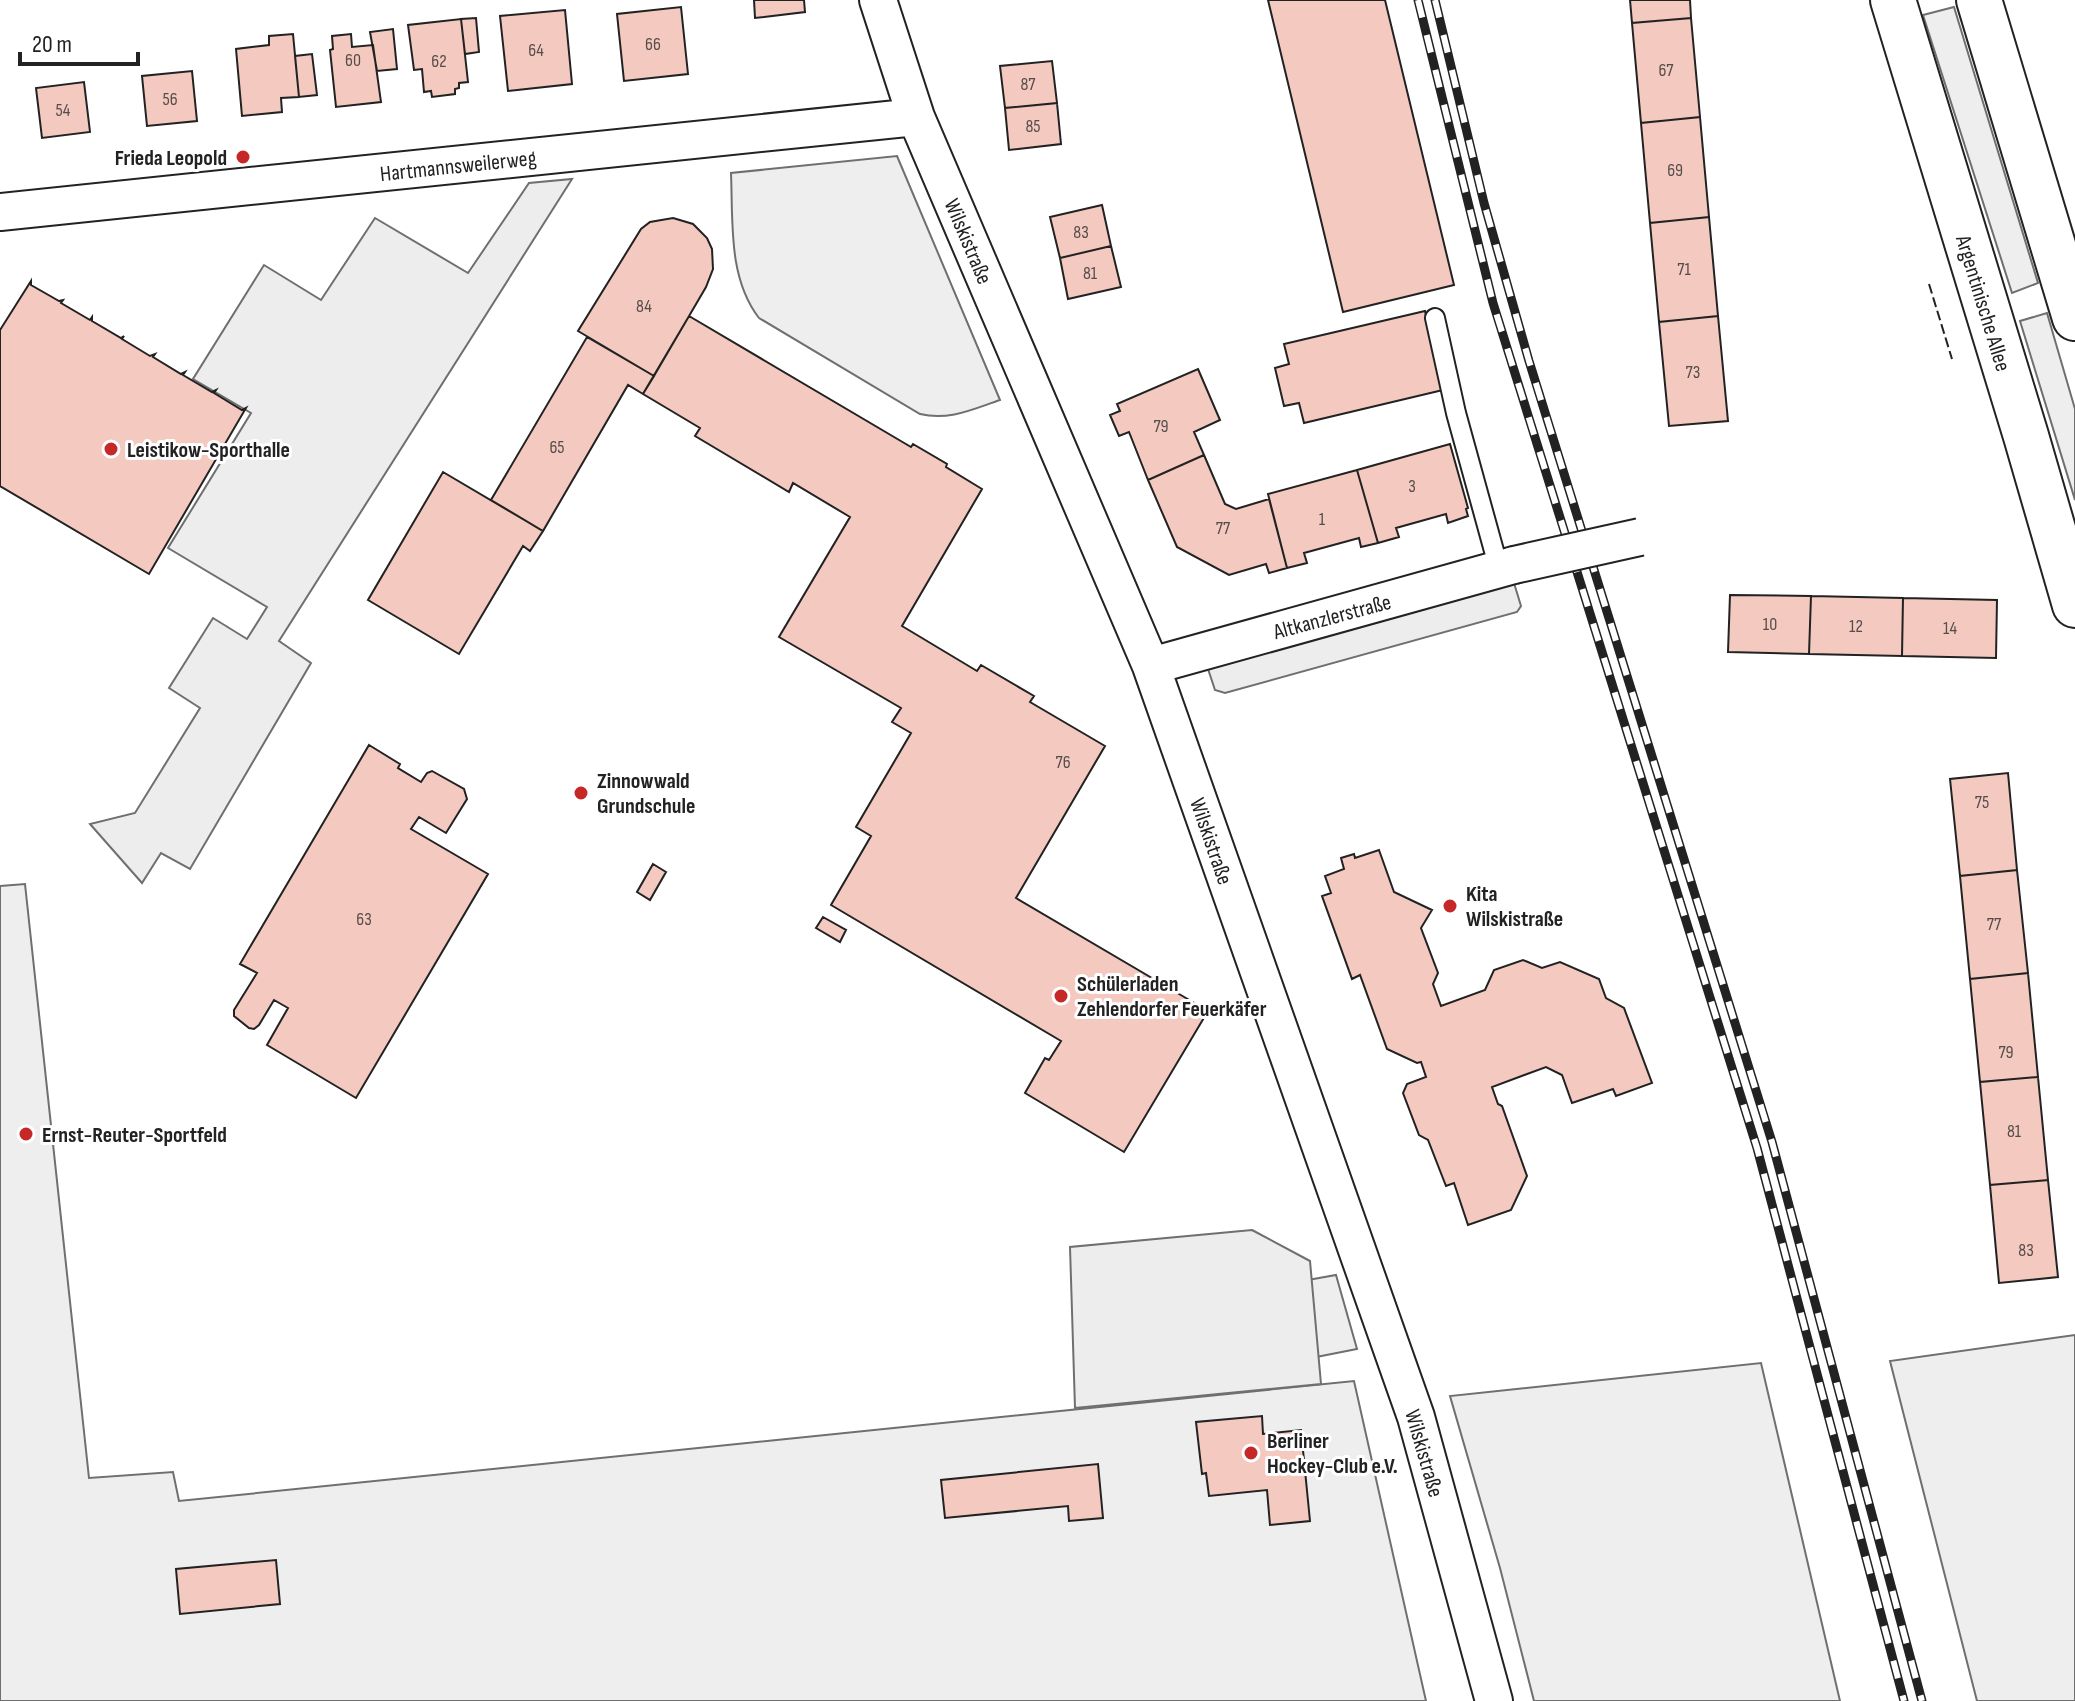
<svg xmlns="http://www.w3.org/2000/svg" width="2075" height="1701" viewBox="0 0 2075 1701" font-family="'Sofia Sans Condensed',sans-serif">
  <rect width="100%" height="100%" fill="#fff"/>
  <path fill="#eee" stroke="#6f6f6f" stroke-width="2" d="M1954 7 2038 283 2012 293 1923 15Z
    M897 156 1000 400C973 409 949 421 920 414L759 318C728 278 733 222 731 173Z
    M2047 313 2075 409V500L2020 321Z
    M25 884 89 1478 173 1472 179 1501 1354 1381 1426 1701H0V886Z
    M1336 1275 1357 1349 1306 1359 1291 1283Z
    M2075 1335V1701H1977L1890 1361Z
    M1761 1363 1840 1701H1534L1500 1568 1450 1396Z"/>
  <path fill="#ededed" stroke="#6f6f6f" stroke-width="2" d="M572 179 279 641 311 663 190 869 161 853 142 883 90 824 135 813 200 708 169 688 213 618 247 639 267 607 168 548 251 413 193 379 264 265 321 300 375 218 468 273 529 183Z
    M1514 583 1521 606 1517 612 1225 693 1215 690 1207 666Z
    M1252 1230 1310 1261 1321 1384 1075 1408 1070 1247Z"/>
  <path fill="#f3c9c0" stroke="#222" stroke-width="2" d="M754 0H804L805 12 755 18Z
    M1268 0H1385L1454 285 1343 312Z
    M1630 0H1690L1691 18 1632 23Z
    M681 7 688 74 624 81 617 14Z
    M565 10 572 84 508 91 500 16Z
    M476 18 479 52 465 54 461 19Z
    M1691 18 1700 117 1641 123 1632 23Z
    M461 19 468 82 459 83V88L455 89V94L432 97 431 91 424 92 422 69 414 70 408 25Z
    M393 29 397 69 377 71 370 32Z
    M293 34 299 97 281 98 282 112 242 116 236 49 269 45V36Z
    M351 34 352 47 373 45 381 102 336 107 330 50 333 49 332 36Z
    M312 54 317 95 299 97 295 56Z
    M1052 61 1057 103 1005 108 1000 66Z
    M192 71 197 121 147 126 142 76Z
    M84 82 90 132 42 138 36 88Z
    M1057 103 1061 144 1009 150 1005 108Z
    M1700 117 1709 217 1650 223 1641 123Z
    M1102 205 1111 246 1060 258 1050 217Z
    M1709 217 1718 316 1659 322 1650 223Z
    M673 218 693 224 707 238 712 249 713 269 706 287 654 376 578 331 641 229 650 222Z
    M1111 246 1121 287 1068 299 1060 258Z
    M31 281V285L59 301 63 300 61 303 90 320 92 317V321L121 338 124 336 122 339 150 356 155 354 153 357 181 374 185 372 183 375 212 392 216 390 214 393 242 410 246 408 149 574 0 486V330Z
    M1425 311 1443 390 1304 423 1299 403 1284 406 1275 368 1289 364 1284 344Z
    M689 316 911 447 913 444 947 464 946 467 982 489 902 626 977 671 981 665 1034 696 1030 702 1105 746 1016 898 1208 1011 1124 1152 1025 1093 1045 1058 1049 1060 1061 1041 831 905 871 836 856 827 911 733 892 722 901 708 779 637 850 517 793 483 789 492 695 436 700 428 643 394Z
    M1718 316 1728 421 1669 426 1659 322Z
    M587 337 654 376 643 394 628 385 543 531 491 500Z
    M1198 369 1220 420 1194 432 1204 455 1148 480 1129 432 1119 436 1110 415 1120 411 1117 404Z
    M1450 444 1468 508 1466 509 1468 516 1448 523 1446 514 1396 528 1399 537 1378 543 1357 470Z
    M1204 455 1225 504 1236 509 1269 499 1287 568 1269 573 1266 564 1229 575 1177 547 1148 480Z
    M1357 470 1378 543 1361 547 1359 538 1304 553 1307 563 1287 568 1268 494Z
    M443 472 543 531 530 551 523 546 459 654 368 600Z
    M1730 595 1811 596 1809 654 1728 652Z
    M1811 596 1903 598 1902 656 1809 654Z
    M1903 598 1997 600 1996 658 1902 656Z
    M369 745 400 764 398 768 421 782 427 773 432 771 464 789 467 799 446 833 419 817 411 829 488 874 356 1098 267 1045 288 1008 274 1000 259 1025 254 1029 249 1028 234 1016V1010L257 973 240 964Z
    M2008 773 2017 870 1960 876 1950 779Z
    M1379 850 1394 892 1432 910 1421 928 1438 973 1433 984 1441 1006 1485 990 1494 970 1523 960 1542 968 1560 962 1599 979 1606 998 1624 1008 1652 1083 1616 1096 1613 1089 1572 1103 1562 1075 1546 1067 1492 1087 1498 1104 1502 1106 1527 1176 1511 1210 1468 1225 1454 1183 1446 1186 1428 1140 1419 1135 1403 1093 1407 1084 1426 1077 1421 1062 1417 1063 1387 1049 1360 975 1352 979 1322 896 1331 893 1325 876 1344 869 1341 858 1354 854 1355 858Z
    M653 864 666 872 650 900 637 892Z
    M2017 870 2028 973 1970 979 1960 876Z
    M823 917 846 930 840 942 816 928Z
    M2028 973 2038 1077 1980 1082 1970 979Z
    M2038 1077 2048 1180 1990 1185 1980 1082Z
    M2048 1180 2058 1277 1999 1283 1990 1185Z
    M1262 1416 1263 1434 1301 1430 1310 1521 1270 1525 1267 1490 1209 1496 1206 1473 1202 1474 1196 1422Z
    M1098 1464 1103 1518 1069 1521 1068 1506 945 1518 941 1480Z
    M276 1560 280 1604 180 1614 176 1569Z"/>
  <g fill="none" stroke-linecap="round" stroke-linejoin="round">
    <defs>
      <path id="lane" d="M1435 318 1456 413 1499 569"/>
      <path id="street" d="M878 0 916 117 1151 666 1416 1417 1494 1701
        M0 212 916 117
        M1151 666 1514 565"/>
      <path id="secondary" d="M1893 0 2026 436 2075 605
        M1979 0 2075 318"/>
    </defs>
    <use href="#lane" stroke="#222" stroke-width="22"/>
    <use href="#street" stroke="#222" stroke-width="40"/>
    <use href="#secondary" stroke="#222" stroke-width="48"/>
    <use href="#lane" stroke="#fff" stroke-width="18"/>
    <use href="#street" stroke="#fff" stroke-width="36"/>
    <use href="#secondary" stroke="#fff" stroke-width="44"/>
    <defs>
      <path id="rail" d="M1418 0 1493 303 1757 1148 1904 1701
        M1435 0 1484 203 1529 361 1772 1142 1922 1701"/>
    </defs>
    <use href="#rail" stroke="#222" stroke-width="9"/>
    <use href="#rail" stroke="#fff" stroke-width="6" stroke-dasharray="18" stroke-linecap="butt"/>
    <defs>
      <path id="street-bridge" d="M1514 565 1640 537"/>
    </defs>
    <use href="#street-bridge" stroke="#222" stroke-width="40" stroke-linecap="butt"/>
    <use href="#street-bridge" stroke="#fff" stroke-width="36"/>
    <path stroke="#222" stroke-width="2" stroke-dasharray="10 4" stroke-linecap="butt" d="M1929 284 1952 359"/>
  </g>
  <g fill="#c62828" stroke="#fff" stroke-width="3">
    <circle cx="243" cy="157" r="8"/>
    <circle cx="111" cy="449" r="8"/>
    <circle cx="581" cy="793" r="8"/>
    <circle cx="1450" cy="906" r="8"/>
    <circle cx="1061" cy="996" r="8"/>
    <circle cx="26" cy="1134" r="8"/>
    <circle cx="1251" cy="1453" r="8"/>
  </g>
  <g text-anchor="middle" stroke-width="6" stroke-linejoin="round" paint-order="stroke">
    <g font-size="18" fill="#564c4a">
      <text x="653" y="50">66</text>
      <text x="536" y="56">64</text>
      <text x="353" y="66">60</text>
      <text x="439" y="67">62</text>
      <text x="1666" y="76">67</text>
      <text x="1028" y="90">87</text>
      <text x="170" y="105">56</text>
      <text x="63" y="116">54</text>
      <text x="1033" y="132">85</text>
      <text x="1675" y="176">69</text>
      <text x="1081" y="238">83</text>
      <text x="1684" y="275">71</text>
      <text x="1090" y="279">81</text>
      <text x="644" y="312">84</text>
      <text x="1693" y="378">73</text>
      <text x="1161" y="432">79</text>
      <text x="557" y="453">65</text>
      <text x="1412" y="492">3</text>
      <text x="1322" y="525">1</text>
      <text x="1223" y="534">77</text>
      <text x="1770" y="630">10</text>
      <text x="1856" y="632">12</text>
      <text x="1950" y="634">14</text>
      <text x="1063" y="768">76</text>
      <text x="1982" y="808">75</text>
      <text x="364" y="925">63</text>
      <text x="1994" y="930">77</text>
      <text x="2006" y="1058">79</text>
      <text x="2014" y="1137">81</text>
      <text x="2026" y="1256">83</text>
    </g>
    <g font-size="22" font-weight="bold" fill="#222" stroke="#fff" text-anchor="start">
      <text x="227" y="165" text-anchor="end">Frieda Leopold</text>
      <text x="127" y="457">Leistikow-Sporthalle</text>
      <text x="597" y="788">Zinnowwald<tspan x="597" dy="25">Grundschule</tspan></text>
      <text x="1466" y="901">Kita<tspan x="1466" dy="25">Wilskistraße</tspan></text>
      <text x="1077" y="991">Schülerladen<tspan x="1077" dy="25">Zehlendorfer Feuerkäfer</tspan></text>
      <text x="42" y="1142">Ernst-Reuter-Sportfeld</text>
      <text x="1267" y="1448">Berliner<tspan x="1267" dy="25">Hockey-Club e.V.</tspan></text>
    </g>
    <g font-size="22" fill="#222" stroke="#fff">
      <text transform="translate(458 165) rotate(-6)" y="8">Hartmannsweilerweg</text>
      <text transform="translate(969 241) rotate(67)" y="8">Wilskistraße</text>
      <text transform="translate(1984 303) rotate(73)" y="8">Argentinische Allee</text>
      <text transform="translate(1332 616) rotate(-15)" y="8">Altkanzlerstraße</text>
      <text transform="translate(1212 841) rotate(71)" y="8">Wilskistraße</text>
      <text transform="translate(1425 1453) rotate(74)" y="8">Wilskistraße</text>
    </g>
  </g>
  <path d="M20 52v12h118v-12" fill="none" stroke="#222222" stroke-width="4"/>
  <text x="32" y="52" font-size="24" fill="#222222" stroke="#ffffff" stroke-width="6" paint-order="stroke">20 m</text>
</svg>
